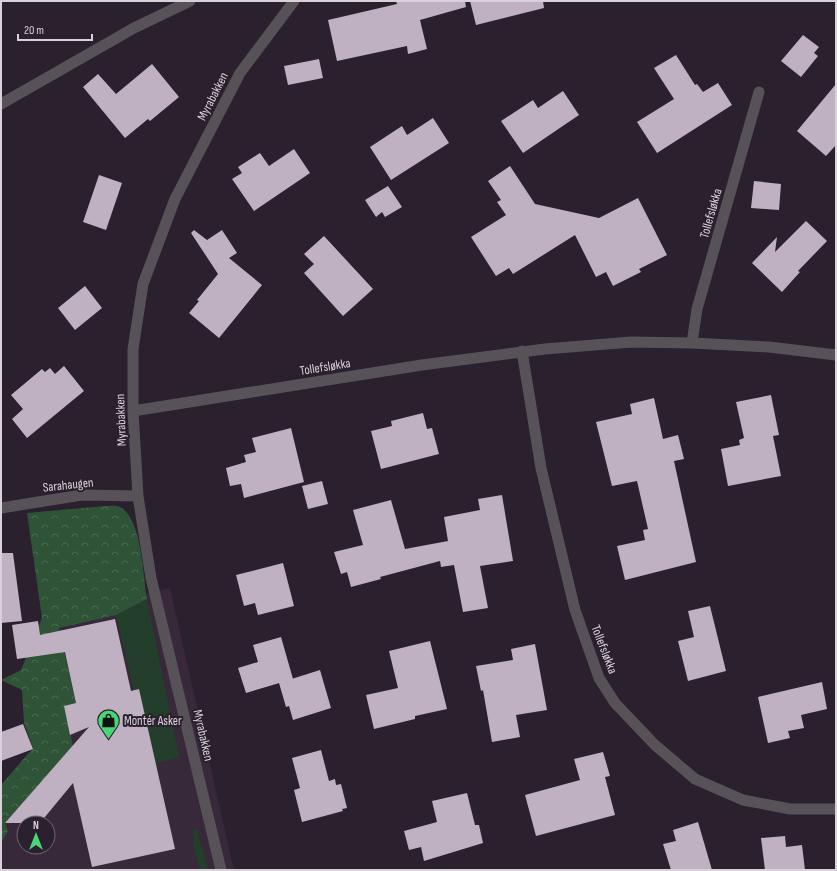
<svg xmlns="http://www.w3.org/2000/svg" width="837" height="871" viewBox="0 0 837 871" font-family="'Sofia Sans Condensed',sans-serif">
  <defs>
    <pattern id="forest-crowns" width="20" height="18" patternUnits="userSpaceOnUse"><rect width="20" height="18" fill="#2e5337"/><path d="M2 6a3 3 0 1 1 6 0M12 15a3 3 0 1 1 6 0" fill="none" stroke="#4c6b53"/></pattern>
  </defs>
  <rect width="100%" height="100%" fill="#2b202d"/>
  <path fill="#37283a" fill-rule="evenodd" d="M170 588 234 870H1V843L8 831 5 823 67 752 43 618ZM24 823H48V847H24Z"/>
  <path fill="#233e2a" d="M147 599 179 757 151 765 116 615Z
    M197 829 208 870H200L194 848 193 830Z"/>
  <path fill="url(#forest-crowns)" d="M105 506C109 506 116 505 120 507 142 518 143 577 147 599L116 615 59 628 76 703 64 706 73 746 5 823 8 831 1 843V785L33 748 24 723 22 690 1 680 21 670 42 618 27 513Z"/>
  <path fill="#bfb1c2" d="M396 1H465L466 7 420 20 427 49 408 54 407 46 337 61 328 20 397 4Z
    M470 1H543L544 8 476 25Z
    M803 35 819 47 814 53 818 56 801 77 781 61Z
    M676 55 695 85 697 84 703 92 718 83 732 105 657 153 637 122 674 99 654 68Z
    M319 59 323 78 288 85 284 66Z
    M152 64 179 97 150 121 148 119 125 138 83 87 98 74 116 94Z
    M836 84V145L826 156 797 131Z
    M563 91 579 115 523 153 501 121 533 100 538 108Z
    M433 118 449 143 391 180 370 147 402 126 407 135Z
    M294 149 310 173 254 211 232 179 242 173 238 167 260 153 269 166Z
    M510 166 535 204 599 218 638 198 667 255 639 269 641 272 613 286 606 272 596 277 575 235 513 274 509 268 496 276 471 237 506 215 497 202 501 200 488 181Z
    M99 175 122 183 106 230 83 222Z
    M754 181 781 184 779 210 751 208Z
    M388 186 402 207 385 217 382 212 376 217 365 200Z
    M806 221 827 241 798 271 800 272 782 292 752 263 777 237 775 252Z
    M194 230 207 240 222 230 237 253 229 258 262 285 219 338 189 313 199 301 197 300 218 274 191 233Z
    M324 236 373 289 343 316 304 273 314 264 304 254Z
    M85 286 102 308 75 330 58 308Z
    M64 366 84 391 27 438 12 419 23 409 11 395 42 369 45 372 50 368 55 374Z
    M771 395 779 435 773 436 781 476 728 486 721 449 740 445 739 440 744 438 736 402Z
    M654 398 663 439 678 435 684 459 674 461 696 562 625 580 617 546 645 540 643 530 648 529 637 481 612 486 596 422 632 414 630 404Z
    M423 413 427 429 432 428 439 454 381 469 371 431 392 426 391 421Z
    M291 428 304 482 244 498 241 484 230 486 226 468 246 462 244 455 256 452 252 438Z
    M322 481 328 504 308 509 302 486Z
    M502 495 513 561 480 566 488 608 463 612 454 565 441 567 440 561 380 577 381 579 351 587 347 572 341 574 334 552 363 545 353 510 391 500 405 549 448 541 444 517 480 510 478 499Z
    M1 553H13L22 621 1 623Z
    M283 563 294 606 258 615 255 603 244 606 236 575Z
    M710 606 726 671 688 681 678 641 694 637 688 611Z
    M115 619 131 691 139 689 175 849 92 867 73 783 40 823H5L89 727 70 735 64 706 76 703 65 652 17 659 12 625 38 621 40 635Z
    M281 637 293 679 246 693 238 668 258 662 253 645Z
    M430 641 447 709 415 716V719L374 729 366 695 398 688 389 651Z
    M535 644 547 710 516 715 520 737 492 742 483 690 481 691 476 666 513 660 511 649Z
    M320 670 331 708 293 720 289 706 286 707 279 683Z
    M822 682 827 709 801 715 804 728 788 731 790 738 768 743 758 697Z
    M23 724 33 749 1 761V732Z
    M321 750 329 781 335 779 336 785 341 784 347 808 342 809 343 811 302 822 294 790 300 788 292 758Z
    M603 752 610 776 605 777 615 815 536 836 525 795 580 780 574 759Z
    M467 793 475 825H479L483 843 424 861 421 847 409 850 404 831 437 822 432 801Z
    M698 822 712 870H671L663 844 676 841 673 830Z
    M785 836 786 847 802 845 805 870H765L761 838Z"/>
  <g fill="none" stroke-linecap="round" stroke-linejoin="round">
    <path stroke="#575258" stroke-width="11" d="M759 92 697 309 692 343 769 347 836 355
      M1 104 134 28 190 1
      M522 351 541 468 575 610 599 678 615 703 655 745 695 779 743 800 790 809H836
      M133 411 422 365 545 349 631 342 692 343
      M1 508 82 495 138 496
      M221 870 151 578 138 496 133 411V349L143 284 175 199 240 73 294 1"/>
  </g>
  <defs>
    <symbol id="shop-pin" viewBox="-11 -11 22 30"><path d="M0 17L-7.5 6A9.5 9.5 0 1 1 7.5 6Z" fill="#48d778" stroke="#2b202d"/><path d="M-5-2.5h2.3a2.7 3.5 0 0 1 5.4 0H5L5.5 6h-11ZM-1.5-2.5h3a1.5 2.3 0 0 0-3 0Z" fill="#111"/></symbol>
  </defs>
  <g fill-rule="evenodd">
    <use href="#shop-pin" x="96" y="708" width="25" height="34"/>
  </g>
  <g text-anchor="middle" stroke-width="4" stroke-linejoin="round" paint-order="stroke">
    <g font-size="13" fill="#d9d1da" stroke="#2b202d">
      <text transform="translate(212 96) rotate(-63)" y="5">Myrabakken</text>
      <text transform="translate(710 213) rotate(-74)" y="5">Tollefsløkka</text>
      <text transform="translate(325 366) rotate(-9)" y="5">Tollefsløkka</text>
      <text transform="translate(120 420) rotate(-92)" y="5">Myrabakken</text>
      <text transform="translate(68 484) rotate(-6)" y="5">Sarahaugen</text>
      <text transform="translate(605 649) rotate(69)" y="5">Tollefsløkka</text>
      <text transform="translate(204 735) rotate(77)" y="5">Myrabakken</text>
    </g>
    <g font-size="13" fill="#d9d1da" stroke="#2b202d" text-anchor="start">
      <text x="124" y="725">Montér Asker</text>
    </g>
  </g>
  <rect width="837" height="871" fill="none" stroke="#d9d1da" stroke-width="4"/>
  <g transform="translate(36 835)"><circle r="19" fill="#2b202d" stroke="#716772"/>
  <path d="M0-3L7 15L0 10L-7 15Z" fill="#48d778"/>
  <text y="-6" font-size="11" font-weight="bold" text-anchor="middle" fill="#d9d1da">N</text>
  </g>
  <path d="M18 34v6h74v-6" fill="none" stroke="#d9d1da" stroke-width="2"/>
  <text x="24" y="34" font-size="12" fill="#d9d1da" stroke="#2b202d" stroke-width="3" paint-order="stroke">20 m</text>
</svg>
